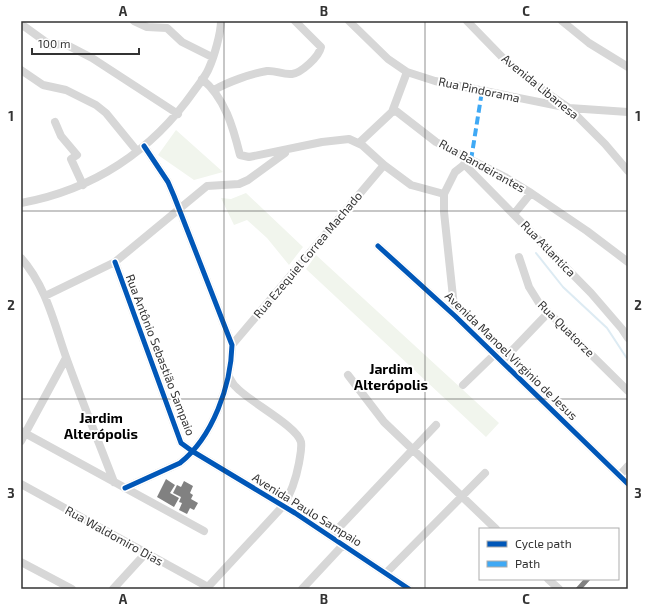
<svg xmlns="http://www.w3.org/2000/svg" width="649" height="610" viewBox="0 0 649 610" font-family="'Exo 2',sans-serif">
  <rect width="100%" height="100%" fill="#fff"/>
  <path fill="#f1f5ed" d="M176 130 223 172 194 180 158 155Z
    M246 193 303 247 289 265 267 238 247 220 234 225 221 198 231 199Z
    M316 255 499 423 486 437 306 269Z"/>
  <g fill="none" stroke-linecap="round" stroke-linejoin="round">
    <path stroke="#ddebf3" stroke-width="2" d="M536 253 563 287 607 328 628 360"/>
  </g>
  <path fill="#818181" d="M166 479 175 485 170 493 179 498 174 507 157 497Z
    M184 481 193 486 190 493 193 495 191 499 198 503 194 510 190 508 187 514 179 510 182 503 179 502 181 497 173 493 177 485 181 487Z
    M584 579H591L582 589H575Z"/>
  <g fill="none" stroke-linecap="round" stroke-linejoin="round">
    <path stroke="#d7d7d7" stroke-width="8" d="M134 21 147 27 167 28 182 42 212 57
      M349 21 388 59 407 72 435 81 569 108 628 112
      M467 21 502 57 534 84 569 108 605 144 628 171
      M562 21 589 43 628 67
      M21 24 50 45 65 44 92 58 178 114
      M21 70 43 85 66 90 96 105 106 113 137 151
      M202 79C225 98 233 127 240 155L249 157 322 142 349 139 362 145 384 165 411 185 444 194
      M214 90C228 82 250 74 267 71 275 70 283 75 292 74 301 73 319 57 321 47L295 21
      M392 112 407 72
      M55 122 61 136 77 155 71 159 83 185
      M359 143 392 112 396 111 436 142 505 177 531 193 587 231 628 262
      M464 164 591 293 622 329 628 338
      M21 203C93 190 152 151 194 91 199 84 206 76 209 68 214 57 221 33 221 21
      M514 214 531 193
      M378 246 455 316 628 484
      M519 257 529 287 539 303 628 391
      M21 258C46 286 54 323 66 357 81 399 98 440 114 482
      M115 262 181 443 192 451 295 513 409 589
      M45 296 115 262 207 186 239 184 248 180 285 153
      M455 316 444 212V194L455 172 469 161
      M232 345 384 165
      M502 361 548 313
      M348 375 384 422 496 529
      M463 385 495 354
      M21 431 204 531
      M21 441 66 358
      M620 475 628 466
      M21 484 208 587
      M125 488 180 463C213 437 231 385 232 345L174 196 168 182 144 146
      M331 536 436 425
      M21 562 72 589
      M386 573 485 473
      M548 579 559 589
      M113 589 145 554
      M206 589 283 506C292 492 296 479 299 463 300 456 302 449 301 442 297 426 248 401 236 387 233 385 231 380 229 377
      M302 589 343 545"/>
    <path stroke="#3fa9f5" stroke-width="4" stroke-dasharray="8 4" stroke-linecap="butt" d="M471 160 482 91"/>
    <defs>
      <path id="cycleway" d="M378 246 455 316 628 484
        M115 262 181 443 192 451 295 513 409 589
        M125 488 180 463C213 437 231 385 232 345L174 196 168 182 144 146"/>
    </defs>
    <use href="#cycleway" stroke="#fff" stroke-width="8"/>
    <use href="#cycleway" stroke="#0057b8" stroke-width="5"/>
  </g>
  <path fill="none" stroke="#333" stroke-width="1" stroke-opacity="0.55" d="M224 21V589M425 21V589M21 211H628M21 399H628"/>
  <g text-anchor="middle" stroke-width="4" stroke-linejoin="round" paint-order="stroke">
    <g font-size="12" fill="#333" stroke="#fff">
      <text transform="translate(540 87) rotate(39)" y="4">Avenida Libanesa</text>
      <text transform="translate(479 90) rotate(12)" y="4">Rua Pindorama</text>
      <text transform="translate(482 166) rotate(29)" y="4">Rua Bandeirantes</text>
      <text transform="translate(548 249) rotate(46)" y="4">Rua Atlantica</text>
      <text transform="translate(308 255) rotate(-50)" y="4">Rua Ezequiel Correa Machado</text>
      <text transform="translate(566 329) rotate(45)" y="4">Rua Quatorze</text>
      <text transform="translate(160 355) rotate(69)" y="4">Rua Antônio Sebastião Sampaio</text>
      <text transform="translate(511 356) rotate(44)" y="4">Avenida Manoel Virginio de Jesus</text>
      <text transform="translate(307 510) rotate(32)" y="4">Avenida Paulo Sampaio</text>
      <text transform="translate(114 536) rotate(29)" y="4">Rua Waldomiro Dias</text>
    </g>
    <g font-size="14" font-weight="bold" fill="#000" stroke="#fff">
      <text x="391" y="374">Jardim<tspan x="391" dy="16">Alterópolis</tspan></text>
      <text x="101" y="423">Jardim<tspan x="101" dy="16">Alterópolis</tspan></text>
    </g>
  </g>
  <rect width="649" height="610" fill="none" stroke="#ffffff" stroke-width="44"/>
  <rect x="479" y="528" width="140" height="52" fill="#ffffff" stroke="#adadad"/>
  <rect x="487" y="541" width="20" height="6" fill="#0057b8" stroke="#adadad"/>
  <text x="515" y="548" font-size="12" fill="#333333">Cycle path</text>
  <rect x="487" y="561" width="20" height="6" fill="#3fa9f5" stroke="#adadad"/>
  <text x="515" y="568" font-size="12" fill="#333333">Path</text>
  <path d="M32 48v6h107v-6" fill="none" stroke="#333333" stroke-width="2"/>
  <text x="38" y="48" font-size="12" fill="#333333" stroke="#ffffff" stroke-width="3" paint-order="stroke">100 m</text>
  <rect x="22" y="22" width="605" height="566" fill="none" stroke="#333" stroke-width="1.5"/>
  <g font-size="13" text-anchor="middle" font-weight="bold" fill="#333">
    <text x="123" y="16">A</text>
    <text x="324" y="16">B</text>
    <text x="526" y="16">C</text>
    <text x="11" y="121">1</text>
    <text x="638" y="121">1</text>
    <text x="11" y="310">2</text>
    <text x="638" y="310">2</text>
    <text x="11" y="498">3</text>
    <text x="638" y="498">3</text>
    <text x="123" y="604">A</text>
    <text x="324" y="604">B</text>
    <text x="526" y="604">C</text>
  </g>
</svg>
